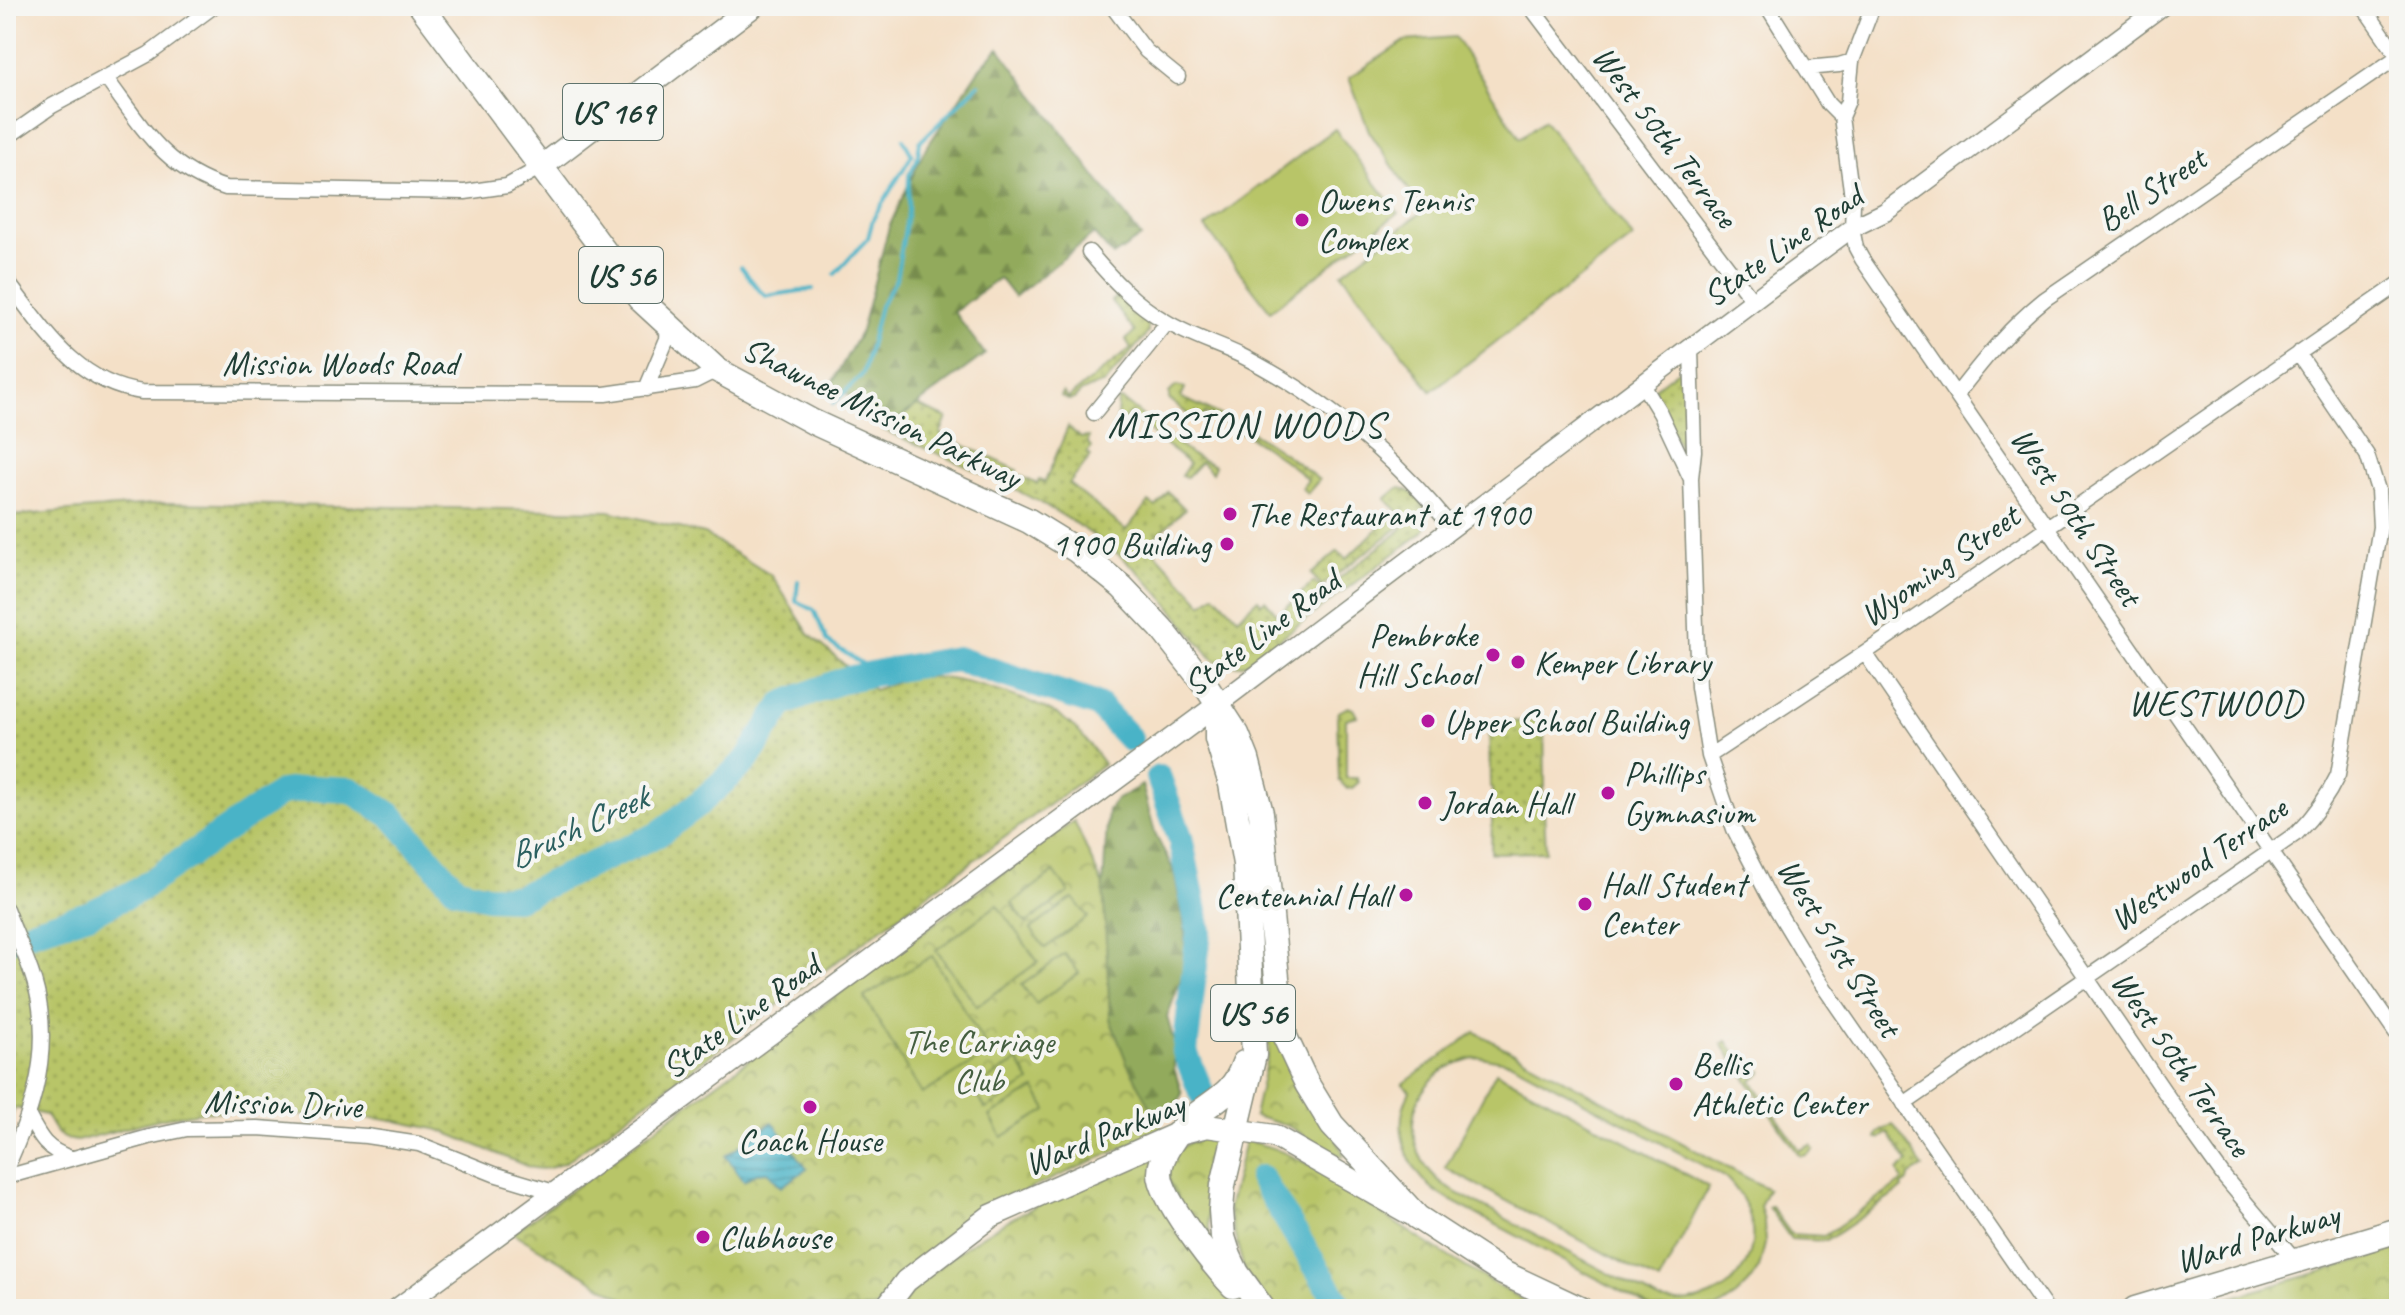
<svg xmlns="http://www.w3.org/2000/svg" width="2405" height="1315" viewBox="0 0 2405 1315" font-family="Caveat,sans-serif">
  <defs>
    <pattern id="grass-dots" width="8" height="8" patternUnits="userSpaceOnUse" patternTransform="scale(2)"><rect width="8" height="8" fill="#b8c567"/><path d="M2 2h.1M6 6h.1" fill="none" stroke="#95a156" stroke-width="1.8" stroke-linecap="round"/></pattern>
    <pattern id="forest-firs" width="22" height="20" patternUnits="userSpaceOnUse" patternTransform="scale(2)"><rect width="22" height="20" fill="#92aa5c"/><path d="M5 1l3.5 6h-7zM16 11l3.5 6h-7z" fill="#778c4d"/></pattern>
    <pattern id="park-crowns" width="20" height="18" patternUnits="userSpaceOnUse" patternTransform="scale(2)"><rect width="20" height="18" fill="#b8c567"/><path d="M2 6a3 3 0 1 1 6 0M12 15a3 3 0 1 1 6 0" fill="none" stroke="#95a156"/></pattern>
    <pattern id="water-rules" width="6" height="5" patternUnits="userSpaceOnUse" patternTransform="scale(2)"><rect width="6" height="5" fill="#49b3c7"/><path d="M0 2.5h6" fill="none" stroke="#3c93a2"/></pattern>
  </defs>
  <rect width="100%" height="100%" fill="#f6f6f2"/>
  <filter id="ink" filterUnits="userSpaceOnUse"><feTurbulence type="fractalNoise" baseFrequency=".0125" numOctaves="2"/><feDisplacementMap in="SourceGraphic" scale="16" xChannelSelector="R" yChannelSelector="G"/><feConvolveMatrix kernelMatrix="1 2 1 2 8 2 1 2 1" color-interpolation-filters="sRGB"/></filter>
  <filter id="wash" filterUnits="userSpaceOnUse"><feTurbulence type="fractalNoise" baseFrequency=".006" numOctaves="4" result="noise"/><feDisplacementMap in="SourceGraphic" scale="32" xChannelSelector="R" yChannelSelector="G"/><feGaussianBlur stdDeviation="1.8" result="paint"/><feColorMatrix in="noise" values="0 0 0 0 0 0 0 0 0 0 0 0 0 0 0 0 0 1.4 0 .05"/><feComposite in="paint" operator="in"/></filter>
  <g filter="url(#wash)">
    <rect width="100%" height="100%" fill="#f4e0c7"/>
    <path fill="url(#grass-dots)" stroke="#6c814e" stroke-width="2" d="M1116 297 1120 298 1148 322V333L1105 383 1082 391 1074 399 1068 400 1061 396 1063 392 1068 398 1131 348 1126 340 1135 332 1111 301Z
      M1682 367 1686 370 1690 448 1686 451 1681 450 1654 394 1655 388Z
      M1176 386 1185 388 1181 398C1232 418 1277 445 1319 480L1307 494 1302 488 1308 480C1277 452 1242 431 1205 413L1199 421H1196L1169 399V393Z
      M1118 400 1124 401 1190 454 1215 466 1212 473 1201 462 1187 477 1181 476 1189 464 1129 414 1113 432 1112 429 1117 420Z
      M917 405 947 418 940 434 1017 470 1016 474 1037 484 1039 480 1045 482 1068 427 1081 438 1089 437 1088 443 1091 448 1087 453 1091 456 1069 484 1126 530 1149 502 1156 507 1168 492 1185 509 1152 540 1158 547 1154 551 1203 604 1215 594 1238 618 1258 599 1261 603 1265 600 1278 615 1313 582 1324 590 1400 531C1411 517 1395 509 1385 499L1398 488C1413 487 1434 512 1425 528 1424 532 1418 536 1415 538L1247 663C1234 667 1220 666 1210 656 1184 625 1161 591 1130 564 1059 502 969 468 884 430Z
      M164 503 609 511 704 534 772 576 809 634 874 690C886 686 898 680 909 678 945 671 1025 697 1058 715 1078 727 1091 746 1104 764L567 1161C553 1168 544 1171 529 1167L440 1130 387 1119 208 1111 163 1118 77 1141C57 1139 55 1131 46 1115L15 1108 6 1128V506L11 516Z
      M1394 513 1401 521 1399 527 1322 586 1311 574 1338 551 1346 559Z
      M1348 707 1353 709 1357 716 1346 719V778H1357L1359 782 1352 788 1347 789 1339 780 1337 717 1339 712Z
      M1544 721 1545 787H1543L1546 852 1491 853 1493 788 1490 787 1489 722Z
      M1727 1041 1749 1076 1762 1071V1073L1752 1081 1800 1150 1811 1145 1814 1149 1807 1155 1801 1156 1798 1153 1722 1044Z
      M1893 1124 1923 1167 1909 1176 1908 1182 1901 1186 1902 1189 1826 1241 1791 1239 1768 1207 1771 1206 1791 1234 1824 1236 1903 1181 1898 1171 1908 1162 1888 1133 1879 1139 1876 1138 1878 1133Z"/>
    <path fill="url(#forest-firs)" stroke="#587448" stroke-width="2" d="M999 48 1141 237 1113 256 1094 234 1014 297 999 278 954 312 985 354 894 422 831 385 861 331 889 227 923 153 980 68Z
      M1142 785 1156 836 1174 871 1185 929V968L1167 1017 1175 1045 1174 1068 1182 1094 1173 1111 1156 1118 1127 1063 1110 1019 1103 886 1108 810 1116 800Z"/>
    <path fill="url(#park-crowns)" stroke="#6c814e" stroke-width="2" d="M1074 821 1103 886 1110 1019 1127 1063 1163 1130 1027 1190 874 1309H641L513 1233Z
      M1269 999 1344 1155 1342 1157 1288 1126 1254 1116 1269 1049 1266 1000Z
      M1217 1137 1220 1139 1221 1144 1207 1193 1210 1243 1170 1192 1168 1162C1185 1141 1191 1140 1217 1137Z
      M1245 1141C1299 1149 1347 1191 1391 1220 1440 1252 1489 1283 1541 1309H1273L1244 1270 1228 1209Z
      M1155 1156 1228 1289 1244 1309H897C962 1229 1062 1193 1155 1156Z
      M2399 1249V1309H2192Z"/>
    <path fill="#b8c567" stroke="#6c814e" stroke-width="2" fill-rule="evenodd" d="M1455 37 1520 138 1544 120 1633 238 1431 391 1342 273 1423 211 1369 131 1349 78 1405 41Z
      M1335 129 1398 213 1270 311 1205 227Z
      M1054 872 1069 892 1026 923 1012 903Z
      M1073 898 1088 917 1045 948 1031 929Z
      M997 905 1038 962 977 1006 936 950Z
      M1065 954 1079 973 1036 1004 1022 985Z
      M932 956 990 1053 922 1094 864 997Z
      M1475 1032 1768 1189 1760 1206 1764 1221 1765 1244 1759 1268 1749 1283 1736 1296 1716 1309 1652 1308 1448 1199C1410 1178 1389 1131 1410 1091L1403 1084ZM1480 1057 1512 1063 1725 1177C1785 1235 1739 1315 1659 1300L1448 1188C1389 1145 1408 1067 1480 1057Z
      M1018 1061 1030 1082 986 1109 973 1089Z
      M1496 1072 1709 1187 1659 1282 1445 1168Z
      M1035 1089 1047 1110 1002 1137 990 1116Z"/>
    <path fill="url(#water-rules)" stroke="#34787e" stroke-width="2" d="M773 1122 807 1169 781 1187 768 1172 756 1173 744 1181 726 1156Z"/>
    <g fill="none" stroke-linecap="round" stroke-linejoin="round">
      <path stroke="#49b3c7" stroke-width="4" d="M6 18 24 6
        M741 267 760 291 766 296 813 289
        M835 274 868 238 873 219 912 155 903 139
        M833 404 863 374 880 306 896 279 908 211 909 175 917 160 920 142 979 84
        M798 581 796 601 814 610 828 642 877 673"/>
      <path stroke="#49b3c7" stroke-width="26" d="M1159 778 1180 837 1199 931 1185 1052 1202 1094
        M6 940 91 913 137 891 282 792 311 788 351 790 392 816 456 889 487 897 517 898 657 835 696 806 746 761 783 704 843 680 891 670 957 659 1098 705 1130 739
        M1261 1178 1342 1309"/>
    </g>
  </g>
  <g filter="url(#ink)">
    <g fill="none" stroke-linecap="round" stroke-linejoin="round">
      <defs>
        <path id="minor" d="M1112 6 1146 51 1178 77
          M1530 6 1754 302
          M1767 6 1828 104 1841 117 1853 204 1852 228 1856 248 1862 259 2399 1037
          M2363 6 2399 58
          M1806 68 1839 65 1852 61
          M105 77C142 126 164 169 226 188L465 192 507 186 541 167
          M1841 117 1848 101 1852 61 1873 6
          M6 138 52 106 149 54 214 6
          M1089 252C1111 278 1135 304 1165 321 1189 336 1217 344 1242 356 1262 366 1282 378 1301 390 1358 428 1410 475 1453 529
          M6 280C44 329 76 383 142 392L605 394 695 381 717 370
          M1691 349 1694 451 1691 478 1698 687 1709 756 1734 829 1768 895 1819 980 2046 1309
          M1643 385 1660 413 1690 477
          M646 389 667 339 668 325
          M1957 394C1984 359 2010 327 2045 299L2399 56
          M1094 413 1167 323
          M1865 653 2194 1135 2225 1178 2296 1262
          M1709 756 1865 653 2399 284
          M6 909C18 941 36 975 40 1008 48 1066 30 1117 6 1169
          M1904 1104 2297 833C2315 815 2327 798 2338 775L2380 527 2378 490 2367 455 2298 353
          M28 1115C40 1138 45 1149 71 1158
          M6 1177 149 1137 187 1129 258 1128 366 1136 419 1144 494 1174 554 1192"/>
        <path id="tertiary" d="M1217 705 1777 283 1852 228 1885 212 2162 6"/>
        <path id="secondary" d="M397 1309 1217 705"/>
        <path id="primary" d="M541 167 753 6
          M885 1309 906 1281 991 1216 1179 1133 1207 1126 1274 1136 1409 1213"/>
        <path id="trunk" d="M421 6 640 299 717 370 813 422 1029 521 1076 550 1122 587 1161 628 1204 683 1237 734 1247 759 1261 813 1278 988 1285 1037 1307 1084 1332 1125 1417 1217 1503 1273 1580 1309
          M1217 705V739L1231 784 1245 864 1254 1055 1223 1185 1221 1210 1223 1237 1229 1256 1237 1273 1263 1309
          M1233 1286C1214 1266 1160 1198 1160 1173 1160 1155 1178 1131 1190 1120 1213 1099 1233 1096 1244 1063
          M2135 1309 2399 1230"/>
      </defs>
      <use href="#minor" stroke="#8a8e7e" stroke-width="17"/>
      <use href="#tertiary" stroke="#8a8e7e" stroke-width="21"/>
      <use href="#secondary" stroke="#8a8e7e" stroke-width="23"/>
      <use href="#primary" stroke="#8a8e7e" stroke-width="25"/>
      <use href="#trunk" stroke="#8a8e7e" stroke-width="27"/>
      <use href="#minor" stroke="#fff" stroke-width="14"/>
      <use href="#tertiary" stroke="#fff" stroke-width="18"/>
      <use href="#secondary" stroke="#fff" stroke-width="20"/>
      <use href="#primary" stroke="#fff" stroke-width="22"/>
      <use href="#trunk" stroke="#fff" stroke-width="24"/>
    </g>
  </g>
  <g fill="#b5179e" stroke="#f6f6f2" stroke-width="3">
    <circle cx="1302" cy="220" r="8"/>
    <circle cx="1230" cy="514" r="8"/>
    <circle cx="1227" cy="544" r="8"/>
    <circle cx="1493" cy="655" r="8"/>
    <circle cx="1518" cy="662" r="8"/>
    <circle cx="1428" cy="721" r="8"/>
    <circle cx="1608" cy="793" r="8"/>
    <circle cx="1425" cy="803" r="8"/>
    <circle cx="1406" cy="895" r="8"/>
    <circle cx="1585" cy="904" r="8"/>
    <circle cx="1676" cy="1084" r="8"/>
    <circle cx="810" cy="1107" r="8"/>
    <circle cx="703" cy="1237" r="8"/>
  </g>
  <g text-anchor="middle" stroke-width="8" stroke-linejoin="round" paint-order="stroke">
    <g fill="#f6f6f2" stroke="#60746d" stroke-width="2">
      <rect x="563" y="84" width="100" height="56" rx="6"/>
      <rect x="579" y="247" width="84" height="56" rx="6"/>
      <rect x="1211" y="985" width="84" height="56" rx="6"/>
    </g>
    <g font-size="32" font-weight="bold" fill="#1f3d34">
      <text x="613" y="123">US 169</text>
      <text x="621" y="286">US 56</text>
      <text x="1253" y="1024">US 56</text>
    </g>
    <g font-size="34" fill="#1f3d34" stroke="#f6f6f2">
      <text transform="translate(1666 136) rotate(53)" y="12">West 50th Terrace</text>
      <text transform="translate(2151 189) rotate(-34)" y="12">Bell Street</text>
      <text transform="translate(1782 245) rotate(-35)" y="12">State Line Road</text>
      <text x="340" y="375">Mission Woods Road</text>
      <text transform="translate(882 412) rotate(26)" y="12">Shawnee Mission Parkway</text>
      <text transform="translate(2077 516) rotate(56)" y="12">West 50th Street</text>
      <text transform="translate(1939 565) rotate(-35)" y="12">Wyoming Street</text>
      <text transform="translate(1261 632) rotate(-37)" y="12">State Line Road</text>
      <text transform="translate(2198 863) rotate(-35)" y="12">Westwood Terrace</text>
      <text transform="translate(1840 947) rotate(58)" y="12">West 51st Street</text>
      <text transform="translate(740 1016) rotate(-36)" y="12">State Line Road</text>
      <text transform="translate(2182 1063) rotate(55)" y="12">West 50th Terrace</text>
      <text transform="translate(283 1103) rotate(2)" y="12">Mission Drive</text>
      <text transform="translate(1104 1133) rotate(-22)" y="12">Ward Parkway</text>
      <text transform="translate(2257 1237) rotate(-17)" y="12">Ward Parkway</text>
    </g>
    <g font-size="34" fill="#1f3d34" stroke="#f6f6f2" text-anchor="start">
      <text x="1318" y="212">Owens Tennis<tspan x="1318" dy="39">Complex</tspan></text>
      <text x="1246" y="526">The Restaurant at 1900</text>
      <text x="1211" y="556" text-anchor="end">1900 Building</text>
      <text x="1477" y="647" text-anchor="end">Pembroke<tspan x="1477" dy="39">Hill School</tspan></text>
      <text x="1534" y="674">Kemper Library</text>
      <text x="1444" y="733">Upper School Building</text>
      <text x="1624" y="785">Phillips<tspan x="1624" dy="39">Gymnasium</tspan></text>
      <text x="1441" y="815">Jordan Hall</text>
      <text x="1601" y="896">Hall Student<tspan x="1601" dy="39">Center</tspan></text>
      <text x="1390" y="907" text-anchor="end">Centennial Hall</text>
      <text x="1692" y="1076">Bellis<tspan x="1692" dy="39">Athletic Center</tspan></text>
      <text x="810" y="1152" text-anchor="middle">Coach House</text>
      <text x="719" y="1249">Clubhouse</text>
    </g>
    <g font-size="34" fill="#455f41" stroke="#f6f6f2">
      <text x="979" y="1053">The Carriage<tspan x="979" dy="39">Club</tspan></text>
    </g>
    <g font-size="36" letter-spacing="2" fill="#1f3d34" stroke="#f6f6f2">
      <text x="2216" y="715">WESTWOOD</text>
    </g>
    <g font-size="36" font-style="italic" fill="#2c6060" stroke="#f6f6f2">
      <text transform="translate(577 826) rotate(-25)" y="13">Brush Creek</text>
    </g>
    <g font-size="38" letter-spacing="2" fill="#1f3d34" stroke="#f6f6f2">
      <text x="1246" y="437">MISSION WOODS</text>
    </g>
  </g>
  <rect width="2405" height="1315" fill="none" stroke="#f6f6f2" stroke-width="32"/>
</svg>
